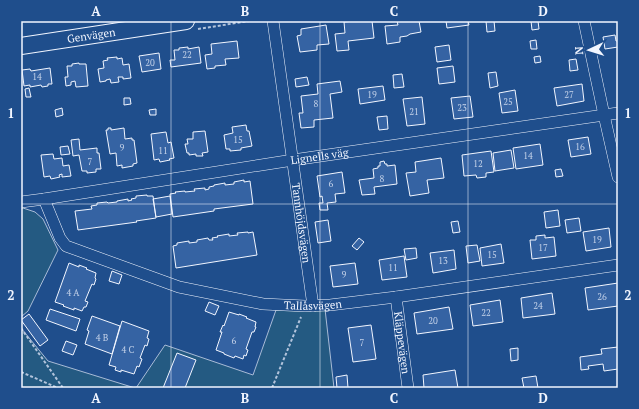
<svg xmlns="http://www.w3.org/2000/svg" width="639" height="409" viewBox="0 0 639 409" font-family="'PT Serif',serif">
  <rect width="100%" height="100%" fill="#1f4e8c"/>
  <path fill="#245a82" stroke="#a8bbd7" d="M23 208 35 212 43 219 58 250 28 311 21 317V209Z
    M325 309 334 388H136L165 345 253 375 276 310Z
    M21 328 48 361 135 388H24L21 387Z"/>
  <path fill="#3563a3" stroke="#f2f6ff" d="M354 21H372L374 38 348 41 349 50 337 51 335 34 345 33 344 22Z
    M397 21H419L421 32 410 34 407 36 400 37V42L387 44 385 26 398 25Z
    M446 21H468L469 25 447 28Z
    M486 21H494L495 31 487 32Z
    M531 21H538L539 29 532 30Z
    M326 25 329 44 317 45V50L300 52 297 36 301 35V29Z
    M615 35 616 41H618V47L605 49 603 37Z
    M536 40 537 49H531L530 41Z
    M237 41 239 58 225 59 226 65 215 66V68L207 69 205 55 212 54 211 44Z
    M449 45 451 60 437 62 435 47Z
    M188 47V49L199 47 201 63 171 67 170 60H175L174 50H179V48Z
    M159 53 161 69 142 72 139 56Z
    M540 56 541 62 535 63 534 57Z
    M117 57V59L122 58 123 65 129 64 131 78 123 79V77H118L119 82 111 83 110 79 106 80V81L100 82 98 69 104 68 103 61 108 60 107 58Z
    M576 59 578 70 570 71 569 60Z
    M79 63V64H86L88 86 76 87 75 81 71 82V85L66 86 65 77H68L67 66H72V64Z
    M453 66 455 82 439 84 437 68Z
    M50 68 52 84H48V86L42 87 41 85 30 87V85L24 86 22 70 30 69 31 71Z
    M496 72 498 86 490 88 488 73Z
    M402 74 404 87 394 88 393 75Z
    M307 77 309 85 296 87 295 79Z
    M340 81 342 92 330 94 333 118 314 120V127L301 128 299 113H303L301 96 318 94 317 84Z
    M582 84 584 101 557 106 554 88Z
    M383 86 385 100 360 104 358 89Z
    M29 88 31 97H26L25 89Z
    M515 90 518 111 502 113 499 93Z
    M470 96 473 117 454 119 451 98Z
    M422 97 425 124 407 126 403 99Z
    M124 98H130L131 104 124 105Z
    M62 108 63 115 56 117 55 110Z
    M156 109V115H150L149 110Z
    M387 116 388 129 379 130 377 117Z
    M246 125 247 131H249L252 146 241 148V150L230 151V149H226L224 135 233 133 232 127Z
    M108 128H111V130L124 128 125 139 132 138V140H134L137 163 133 164V166L122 168V165L117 166 116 153 110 154 106 130H108Z
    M205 131 208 152 202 153 203 156H196V154L189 155V153H187L185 144H188L187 139H193V132Z
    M166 132 168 143 171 142 174 158 169 159 170 160 160 162 159 159 154 160 151 134Z
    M588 137 591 154 571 157 568 140Z
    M79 139 80 150 97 148V153H99L101 169H96V172L87 173V171H82L79 155 73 156 71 140Z
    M540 144 543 165 516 169 513 148Z
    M68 146 70 154 61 155 60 147Z
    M511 150 514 168 495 171 493 153Z
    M491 151 494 172 486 173V177L477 178 476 175 464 176 462 155Z
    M53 154 54 159 62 158 63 166 69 165 71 176 62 177V174L59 175 60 177 51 179 50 176 44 177 41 155Z
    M441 158 444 178 427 180 429 193 410 196 406 173 416 172 415 162Z
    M384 161 385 164H387V166L395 165 397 184 374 187 375 194 362 195 359 180 374 178 373 169 378 168V166H380V162Z
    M561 169 563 176 556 177 555 170Z
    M342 172 345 193 335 194 336 202 327 203 328 210H320L319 203H323L322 196 320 197 317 176Z
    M244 180V182L250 181 253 204 214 209V211L173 217 170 194 176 193 175 192 185 191V192L195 191 194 189 205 188V190L209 189V187L214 186V185L225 183V185L234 184V182Z
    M147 195V196H153L156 218 136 221 137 222 78 230 75 211 92 209 91 206 97 205V203L107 202 108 203 117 202V201L128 199V201L132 200 131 199 136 198V196Z
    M170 196 172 214 156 217 153 199Z
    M558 210 560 226 546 228 544 212Z
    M579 218 581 231 567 233 565 220Z
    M328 220 331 241 318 243 315 222Z
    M458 221 460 232 453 233 451 222Z
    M609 228 611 247 586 251 583 232Z
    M248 232V233L253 232 257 255 176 268 173 246 177 245V243L189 241V243L197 242V240L208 238 209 240H213L212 238 218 237 217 236 229 234V236L238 235 237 233Z
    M545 235V238L554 237 556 256 532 259 530 240H536V236Z
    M359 238 364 242 357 250 352 246Z
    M501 244 504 263 482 266 480 248Z
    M477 245 480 261 468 263 466 246Z
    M416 248 417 258 406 260 404 249Z
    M454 250 456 269 433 273 430 253Z
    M404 256 407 277 382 280 379 260Z
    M69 263 79 267V265L87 268 86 269 96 273 95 278 96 279 94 285 92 284 85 301 88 302 86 307H84L82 311 74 308V310L63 306 64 305 55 302Z
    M355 263 358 284 333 287 330 266Z
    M112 271 122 275 119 284 109 281Z
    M618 283V306L588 310 585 288Z
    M552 293 555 314 523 318 521 298Z
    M500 300 503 322 473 326 470 305Z
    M209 302 219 306 215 315 205 311Z
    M449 307 453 329 417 334 414 313Z
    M50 309 80 319 76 331 46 320Z
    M229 312 239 315V314L247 317 246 318 256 322 255 327H256L254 332H252L246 349 248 350 246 356 244 355 243 359 235 356 234 358 224 354V353L216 350 222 332H220L223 325 224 326Z
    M29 314 48 340 40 346 21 320Z
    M92 316 120 326 112 354 85 344 89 331 87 330Z
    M122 321 149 331 147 338 149 339 147 346 145 345 140 358 142 359 139 367 137 366 134 374 121 370V372L115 370 116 367 109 365Z
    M371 325 376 359 353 362 348 328Z
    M66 341 77 345 73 355 62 351Z
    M618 347V369L604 371 603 364 588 366 589 369 581 370 580 357 602 354 601 349Z
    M518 348V360L511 361 510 349Z
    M177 353 196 360 185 388H163Z
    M455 370 458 388H424L423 375Z
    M347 375 348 388H337L336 377Z
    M536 376 538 388H524L522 378Z"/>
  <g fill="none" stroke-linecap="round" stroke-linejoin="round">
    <defs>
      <g id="street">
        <path id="s1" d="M273 21 313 306"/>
        <path d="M584 21 604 115 618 177"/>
        <path id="s2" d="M44 199 60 238 66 246 179 287 263 304 305 306 330 305 396 297 618 265"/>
        <path id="s3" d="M21 202 44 199 293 160 618 113"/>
        <path id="s4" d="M396 297 408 388"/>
      </g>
      <g id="secondary">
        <path id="s5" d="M21 46 186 21"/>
      </g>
    </defs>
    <use href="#street" stroke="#f2f6ff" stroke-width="12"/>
    <use href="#secondary" stroke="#f2f6ff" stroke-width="18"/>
    <path stroke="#b3c4dc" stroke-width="2" stroke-dasharray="3 2" stroke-linecap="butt" d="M198 29 249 21
      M21 328 63 388
      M21 372 58 388
      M272 388 301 317"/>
    <use href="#street" stroke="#1f4e8c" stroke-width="11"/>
    <use href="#secondary" stroke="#1f4e8c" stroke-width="16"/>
  </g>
  <path fill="none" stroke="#f2f6ff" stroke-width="1" stroke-opacity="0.55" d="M171 21V388M320 21V388M468 21V388M21 204H618"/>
  <g text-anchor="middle" stroke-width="3" stroke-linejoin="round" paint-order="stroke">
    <g font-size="9" fill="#c3d1e8">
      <text x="187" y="58">22</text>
      <text x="150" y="66">20</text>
      <text x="37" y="80">14</text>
      <text x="372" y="98">19</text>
      <text x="569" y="98">27</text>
      <text x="508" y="105">25</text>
      <text x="316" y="107">8</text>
      <text x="462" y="111">23</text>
      <text x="414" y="115">21</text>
      <text x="238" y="143">15</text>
      <text x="580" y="150">16</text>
      <text x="122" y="151">9</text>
      <text x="163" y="154">11</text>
      <text x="528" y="159">14</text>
      <text x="90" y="165">7</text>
      <text x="478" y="167">12</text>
      <text x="382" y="182">8</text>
      <text x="331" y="187">6</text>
      <text x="597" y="243">19</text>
      <text x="543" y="251">17</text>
      <text x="492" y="258">15</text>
      <text x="443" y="264">13</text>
      <text x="393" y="271">11</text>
      <text x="344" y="278">9</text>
      <text x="73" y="296">4 A</text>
      <text x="602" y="300">26</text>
      <text x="538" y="309">24</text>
      <text x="486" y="316">22</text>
      <text x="433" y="324">20</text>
      <text x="102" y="341">4 B</text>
      <text x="234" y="344">6</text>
      <text x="362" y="346">7</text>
      <text x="128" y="353">4 C</text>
    </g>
    <g font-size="11" fill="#f2f6ff" stroke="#1f4e8c">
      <text dy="4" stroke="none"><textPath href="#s5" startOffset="71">Genvägen</textPath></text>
      <text dy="4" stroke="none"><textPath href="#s3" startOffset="302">Lignells väg</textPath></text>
      <text dy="4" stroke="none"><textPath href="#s1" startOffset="204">Tannhöjdsvägen</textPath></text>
      <text dy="4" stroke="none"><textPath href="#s2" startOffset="308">Tallåsvägen</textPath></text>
      <text dy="4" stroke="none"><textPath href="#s4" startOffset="46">Kläppevägen</textPath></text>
    </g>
  </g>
  <rect width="639" height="409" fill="none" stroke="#1f4e8c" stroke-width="44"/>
  <g transform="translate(589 50) rotate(266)" stroke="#1f4e8c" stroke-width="3" paint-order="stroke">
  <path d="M0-3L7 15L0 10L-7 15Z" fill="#f2f6ff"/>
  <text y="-6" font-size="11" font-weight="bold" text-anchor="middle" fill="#f2f6ff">N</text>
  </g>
  <rect x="22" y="22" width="595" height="365" fill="none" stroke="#f2f6ff" stroke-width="1.5"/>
  <g font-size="13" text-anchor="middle" font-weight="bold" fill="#f2f6ff">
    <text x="96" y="16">A</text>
    <text x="245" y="16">B</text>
    <text x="394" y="16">C</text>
    <text x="543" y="16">D</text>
    <text x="11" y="118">1</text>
    <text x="628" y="118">1</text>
    <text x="11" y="300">2</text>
    <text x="628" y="300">2</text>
    <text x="96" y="403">A</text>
    <text x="245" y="403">B</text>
    <text x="394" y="403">C</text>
    <text x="543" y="403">D</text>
  </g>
</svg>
